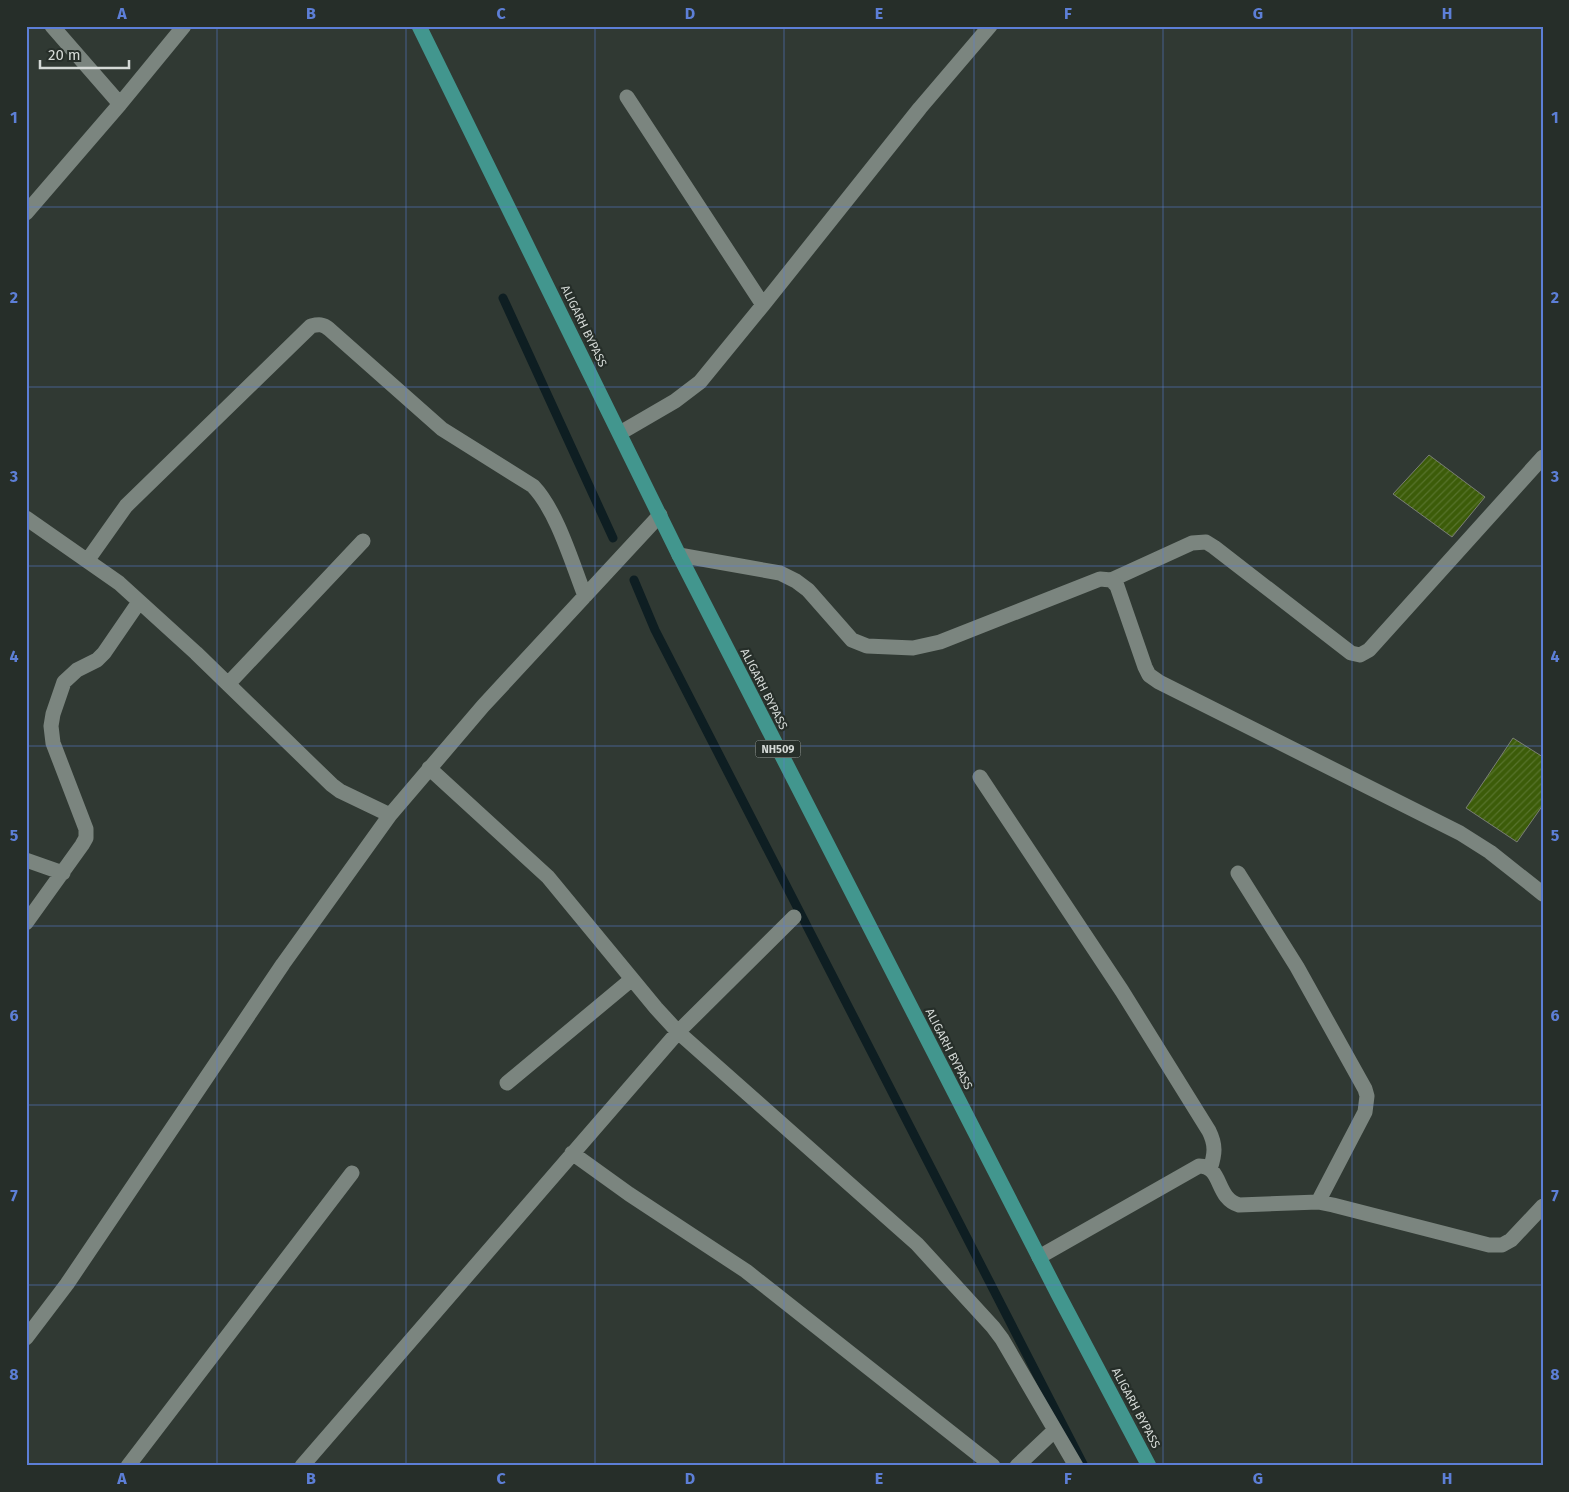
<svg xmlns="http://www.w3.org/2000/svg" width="1569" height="1492" viewBox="0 0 1569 1492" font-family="'Fira Sans',sans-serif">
  <defs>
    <pattern id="building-hatch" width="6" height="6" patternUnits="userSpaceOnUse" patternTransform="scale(1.25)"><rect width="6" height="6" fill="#3c5c09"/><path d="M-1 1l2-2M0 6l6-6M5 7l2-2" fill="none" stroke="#57732c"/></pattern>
  </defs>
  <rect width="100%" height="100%" fill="#303933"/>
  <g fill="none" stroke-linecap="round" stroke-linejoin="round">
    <path stroke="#0e1e22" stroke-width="9" d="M503 298 613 538
      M634 580 655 630 1084 1466"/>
  </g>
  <path fill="url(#building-hatch)" stroke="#797e75" d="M1429 455 1485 497 1452 537 1393 494Z
    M1513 738 1543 757V805L1517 842 1466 808Z"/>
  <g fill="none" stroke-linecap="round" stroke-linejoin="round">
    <path stroke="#7b857f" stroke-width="15" d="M1111 580 1192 543 1206 542 1214 547 1351 653 1360 655 1369 650 1543 457"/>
    <path stroke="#7b857f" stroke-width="15" d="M52 26 120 104
      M627 97 763 305
      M26 213 120 104 184 26
      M620 433 675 401 700 382 763 305 920 108 990 26
      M26 518 119 583 196 653 332 785 340 791 390 815
      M679 555 780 573 796 581 808 590 852 640 867 646 913 648 940 642 1100 579 1111 580 1117 586 1145 667 1149 675 1159 682 1460 833 1490 852 1543 894
      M87 561 126 506 311 326C319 324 323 324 329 329L442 429 533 486C557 511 572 563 585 596
      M228 684 363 541
      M429 768 548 877 656 1008 678 1032 917 1244 993 1327 1002 1339 1076 1466
      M980 777 1122 991 1209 1131C1216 1145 1215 1154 1210 1169
      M26 860 63 873
      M1238 873 1297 967 1365 1089 1367 1096 1365 1112 1318 1202
      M26 923 82 845 86 838V829L53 743 51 726 53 714 64 682 77 670 97 660 104 653 139 602
      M507 1083 632 979
      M572 1153 629 1194 746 1271 993 1466
      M1039 1257 1199 1166C1223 1166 1215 1198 1239 1205L1318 1202 1333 1205 1489 1245H1502L1511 1240 1543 1206
      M26 1338 67 1284 283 964 390 815 483 706 660 515
      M128 1466 352 1173
      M302 1466 678 1032 794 917
      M1017 1466 1055 1430"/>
    <path stroke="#42968e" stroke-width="15" d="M419 26 679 555 1058 1294 1149 1466"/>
  </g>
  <path fill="none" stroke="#5d7fd7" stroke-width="1" stroke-opacity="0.55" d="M217 26V1466M406 26V1466M595 26V1466M784 26V1466M974 26V1466M1163 26V1466M1352 26V1466M26 207H1543M26 387H1543M26 566H1543M26 746H1543M26 926H1543M26 1105H1543M26 1285H1543"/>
  <g text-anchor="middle" stroke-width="4.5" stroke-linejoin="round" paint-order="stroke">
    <rect fill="#262e29" stroke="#a0a6a2" stroke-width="1" x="755.5" y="740.5" width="45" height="17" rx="4"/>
    <g font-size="11" font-weight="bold" fill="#d4d9d6">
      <text x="778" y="753">NH509</text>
    </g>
    <g font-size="12" fill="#d4d9d6" stroke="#262e29">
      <text transform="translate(584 326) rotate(64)" y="4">ALIGARH BYPASS</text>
      <text transform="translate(764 689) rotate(63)" y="4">ALIGARH BYPASS</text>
      <text transform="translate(949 1049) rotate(63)" y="4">ALIGARH BYPASS</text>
      <text transform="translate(1136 1408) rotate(62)" y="4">ALIGARH BYPASS</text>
    </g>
  </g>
  <rect width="1569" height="1492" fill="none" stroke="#262e29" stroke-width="55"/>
  <path d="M40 60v8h89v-8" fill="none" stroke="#d4d9d6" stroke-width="2.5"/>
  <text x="48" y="60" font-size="15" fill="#d4d9d6" stroke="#262e29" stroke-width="4" paint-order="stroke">20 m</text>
  <rect x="28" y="28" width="1514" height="1436" fill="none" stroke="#5d7fd7" stroke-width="2"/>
  <g font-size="16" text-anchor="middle" font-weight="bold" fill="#5d7fd7">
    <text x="122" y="19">A</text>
    <text x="311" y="19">B</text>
    <text x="501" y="19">C</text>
    <text x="690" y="19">D</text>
    <text x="879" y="19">E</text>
    <text x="1068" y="19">F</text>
    <text x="1258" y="19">G</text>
    <text x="1447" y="19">H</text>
    <text x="14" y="123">1</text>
    <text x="1555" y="123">1</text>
    <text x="14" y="303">2</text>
    <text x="1555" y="303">2</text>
    <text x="14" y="482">3</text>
    <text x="1555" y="482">3</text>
    <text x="14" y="662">4</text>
    <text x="1555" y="662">4</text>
    <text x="14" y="841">5</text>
    <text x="1555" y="841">5</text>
    <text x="14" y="1021">6</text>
    <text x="1555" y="1021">6</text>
    <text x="14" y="1201">7</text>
    <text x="1555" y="1201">7</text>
    <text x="14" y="1380">8</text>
    <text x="1555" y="1380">8</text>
    <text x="122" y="1484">A</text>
    <text x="311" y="1484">B</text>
    <text x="501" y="1484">C</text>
    <text x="690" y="1484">D</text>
    <text x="879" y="1484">E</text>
    <text x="1068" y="1484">F</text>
    <text x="1258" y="1484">G</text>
    <text x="1447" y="1484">H</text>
  </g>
</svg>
